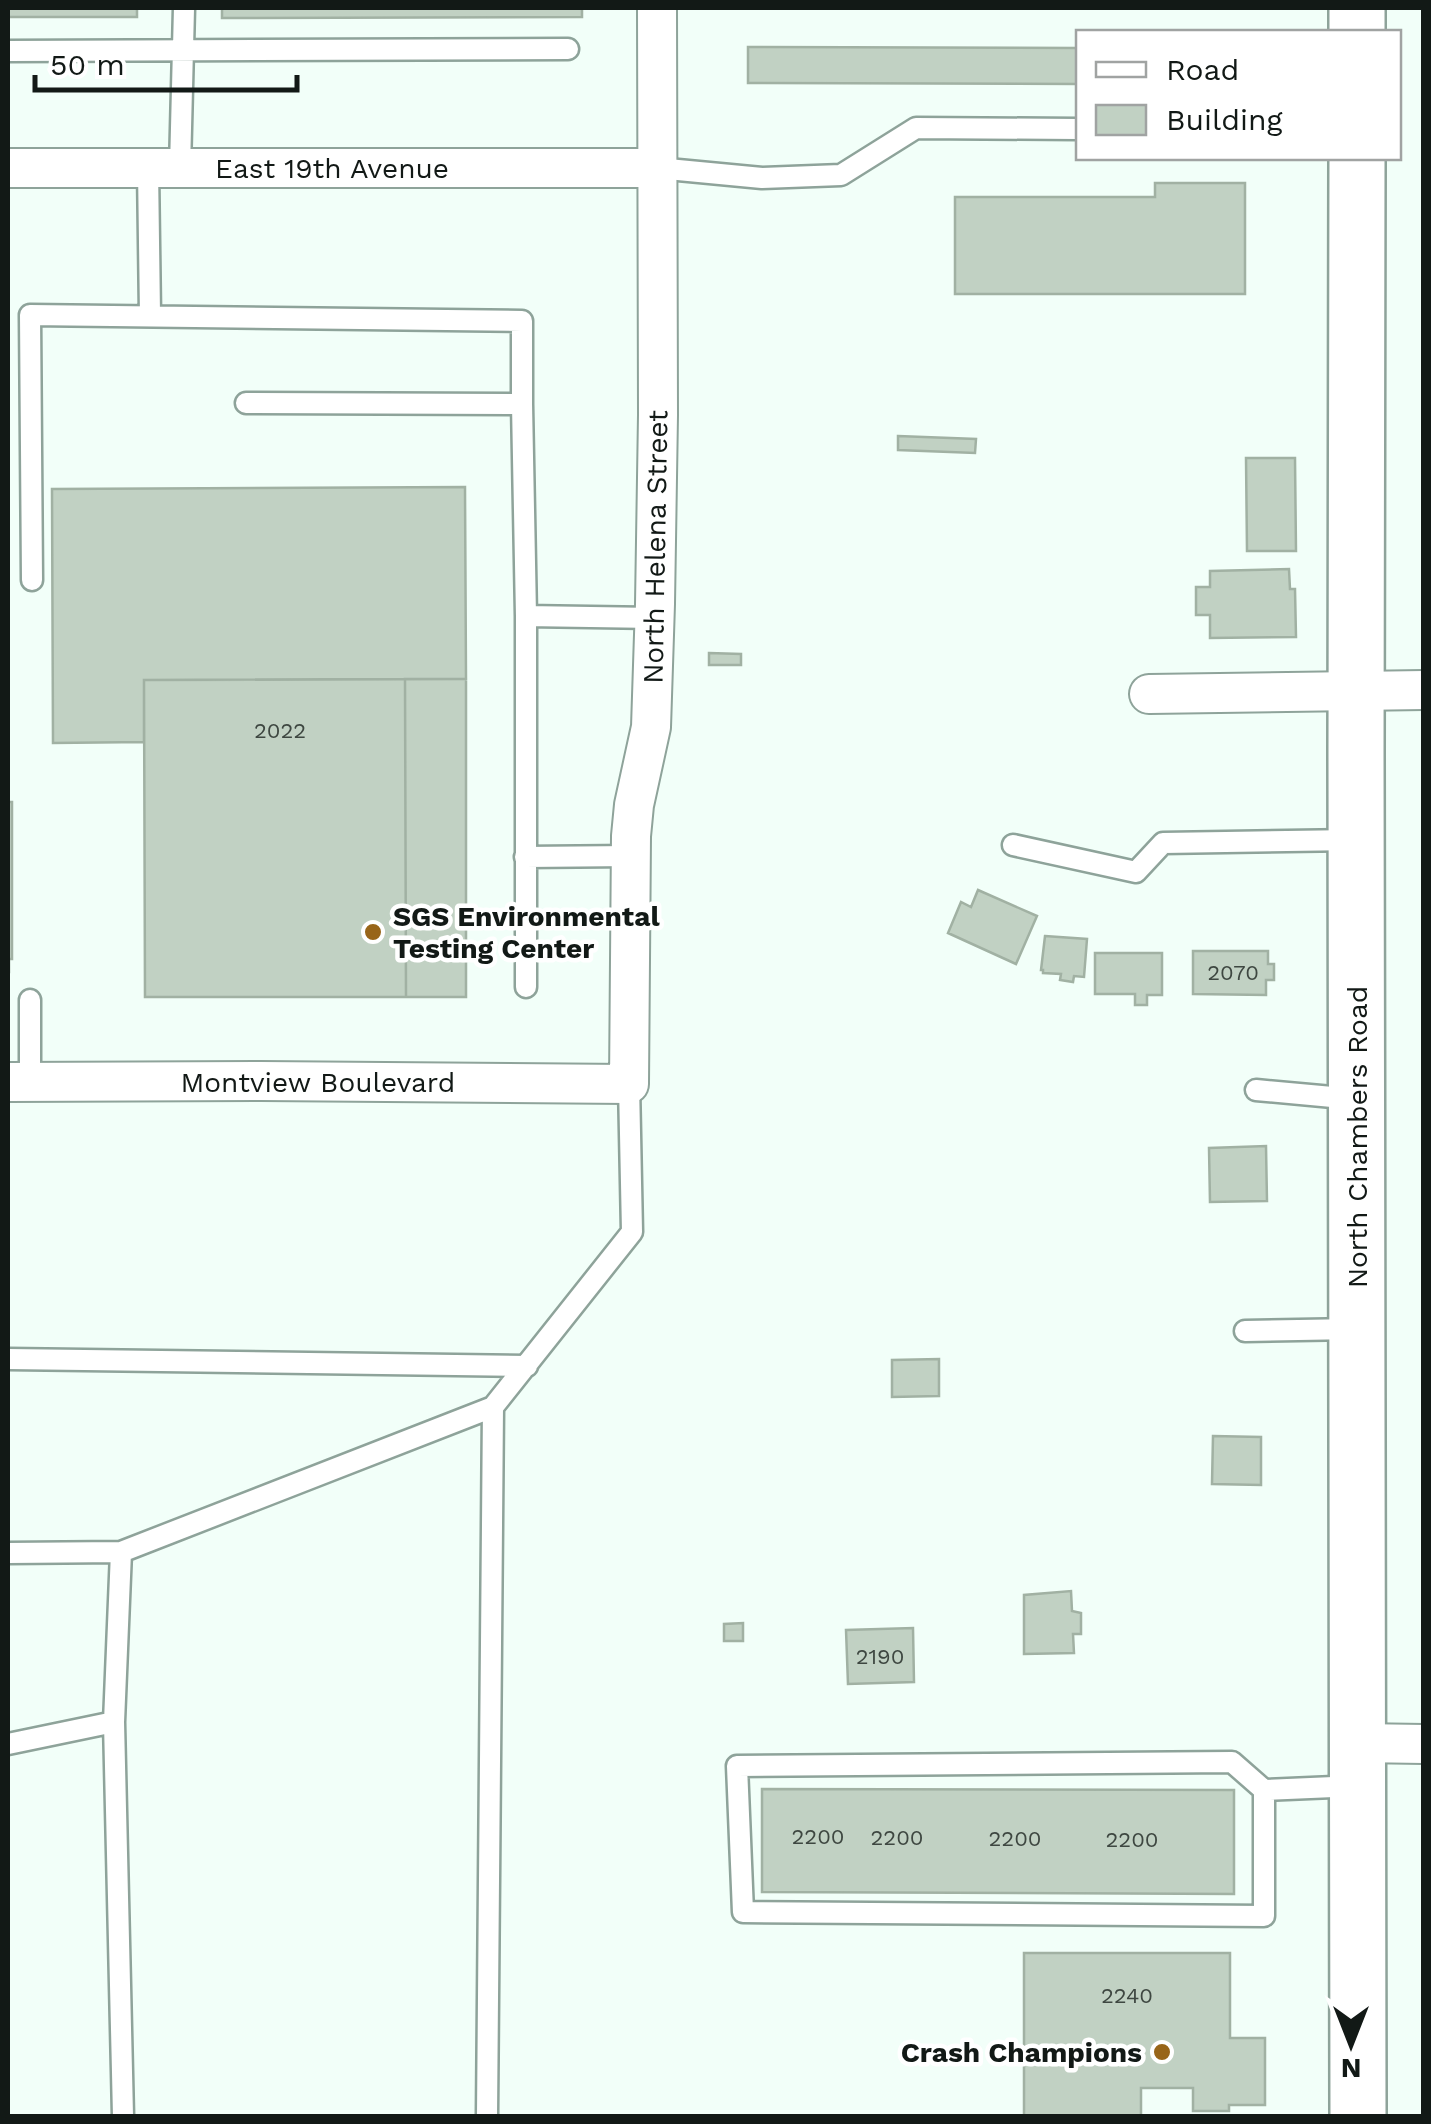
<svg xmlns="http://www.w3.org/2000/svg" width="1431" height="2124" viewBox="0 0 1431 2124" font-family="'Work Sans',sans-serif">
  <rect width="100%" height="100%" fill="#f2fff9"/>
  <path fill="#c1d1c3" stroke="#a1b1a3" stroke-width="2.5" d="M8 8H137V17H8Z
    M222 8H582V17L222 18Z
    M748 47 1078 48V84L748 83Z
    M1155 183H1245V294H955V197H1155Z
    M898 436 976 439 975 453 898 450Z
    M1246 458H1295L1296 551H1247Z
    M465 487 466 679 144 680V742L53 743 52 489Z
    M1289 569 1290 589H1295L1296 637 1210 638V615H1196V587H1210V571Z
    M709 653 741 654V665H709Z
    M405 679H466V997H406Z
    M405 679 406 997H145L144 680Z
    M8 802H12V959H9V972H8Z
    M978 890 1037 916 1016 964 948 933 961 902 971 907Z
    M1045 936 1087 939 1084 977 1074 976 1073 982 1060 980 1061 974 1043 973V970H1041Z
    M1193 951H1268V964H1274V980H1266V995L1193 994Z
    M1095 953H1162V995H1147V1005H1135V994H1095Z
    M1266 1146 1267 1201 1210 1202 1209 1148Z
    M939 1359V1396L892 1397V1360Z
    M1213 1436 1261 1437V1485L1212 1484Z
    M1071 1591 1072 1611 1081 1613V1634H1073L1074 1653 1024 1654V1595Z
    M743 1623V1641H724V1624Z
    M913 1628 914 1682 848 1684 846 1630Z
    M762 1789 1234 1790V1894L762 1892Z
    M1024 1953H1230V2038H1265V2105H1229V2111H1193V2088H1141V2116H1024Z"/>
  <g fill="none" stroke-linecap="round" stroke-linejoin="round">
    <defs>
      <path id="lane" d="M8 51 568 49
        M148 168 150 315
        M180 168 184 8
        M657 168 762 178 841 175 916 128 1078 129
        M246 403 522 404 526 616V987
        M32 580 30 315 522 321V404
        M526 616 655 618
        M1013 845 1136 872 1163 843 1354 840
        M525 857 631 856
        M30 1000V1082
        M1256 1090 1354 1099
        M1245 1331 1355 1329
        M8 1359 527 1366
        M8 1553 121 1552
        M8 1744 114 1722
        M1264 1790V1916L743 1912 737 1766 1232 1762 1264 1790 1357 1786
        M123 2116 114 1722 121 1552 493 1407
        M487 2116 493 1407 632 1232 629 1084"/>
      <path id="street" d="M8 168H657
        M1149 694 1424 690
        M8 1082 261 1081 629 1084 631 836 634 805 651 727 655 604 658 415 657 8
        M1359 1743 1424 1744"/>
      <path id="secondary" d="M1357 32V8
        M1357 158 1356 751 1358 2116"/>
    </defs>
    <use href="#lane" stroke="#8ea39a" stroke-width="25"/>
    <use href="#street" stroke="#8ea39a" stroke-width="42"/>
    <use href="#secondary" stroke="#8ea39a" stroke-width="60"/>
    <use href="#lane" stroke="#fff" stroke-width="20"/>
    <use href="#street" stroke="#fff" stroke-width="38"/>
    <use href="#secondary" stroke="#fff" stroke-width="55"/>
  </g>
  <g fill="#986519" stroke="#fff" stroke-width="4">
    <circle cx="373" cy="932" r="10"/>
    <circle cx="1162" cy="2052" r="10"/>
  </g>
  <g text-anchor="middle" stroke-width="9" stroke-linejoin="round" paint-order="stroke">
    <g font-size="22" fill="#3e4741">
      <text x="280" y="738">2022</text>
      <text x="1233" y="980">2070</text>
      <text x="880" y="1664">2190</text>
      <text x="818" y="1844">2200</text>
      <text x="897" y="1845">2200</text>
      <text x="1015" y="1846">2200</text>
      <text x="1132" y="1847">2200</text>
      <text x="1127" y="2003">2240</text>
    </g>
    <g font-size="28" fill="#121916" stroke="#fff">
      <text x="332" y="178">East 19th Avenue</text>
      <text transform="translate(655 547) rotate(-89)" y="10">North Helena Street</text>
      <text x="318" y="1092">Montview Boulevard</text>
      <text transform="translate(1357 1137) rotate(-90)" y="10">North Chambers Road</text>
    </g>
    <g font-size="28" font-weight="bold" fill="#121916" stroke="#fff" text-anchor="start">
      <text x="393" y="926">SGS Environmental<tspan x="393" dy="32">Testing Center</tspan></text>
      <text x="1142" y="2062" text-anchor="end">Crash Champions</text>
    </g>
  </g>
  <rect width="1431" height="2124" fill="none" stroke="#121916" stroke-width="20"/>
  <rect x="1076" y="30" width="325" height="130" fill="#ffffff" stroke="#a0a3a2" stroke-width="2.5"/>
  <rect x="1096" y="62" width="50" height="15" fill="#ffffff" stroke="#a0a3a2" stroke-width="2.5"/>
  <text x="1166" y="80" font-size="30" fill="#121916">Road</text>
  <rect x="1096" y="105" width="50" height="30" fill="#c1d1c3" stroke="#a0a3a2" stroke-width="2.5"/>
  <text x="1166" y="130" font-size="30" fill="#121916">Building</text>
  <g transform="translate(1351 2044) rotate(180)" stroke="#ffffff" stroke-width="8" paint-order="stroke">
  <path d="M0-8L18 38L0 25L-18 38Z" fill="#121916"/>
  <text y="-15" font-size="28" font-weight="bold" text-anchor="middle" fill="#121916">N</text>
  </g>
  <path d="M35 75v15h262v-15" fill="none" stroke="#121916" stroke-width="5"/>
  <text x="50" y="75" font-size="30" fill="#121916" stroke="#ffffff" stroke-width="8" paint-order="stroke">50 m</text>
</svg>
